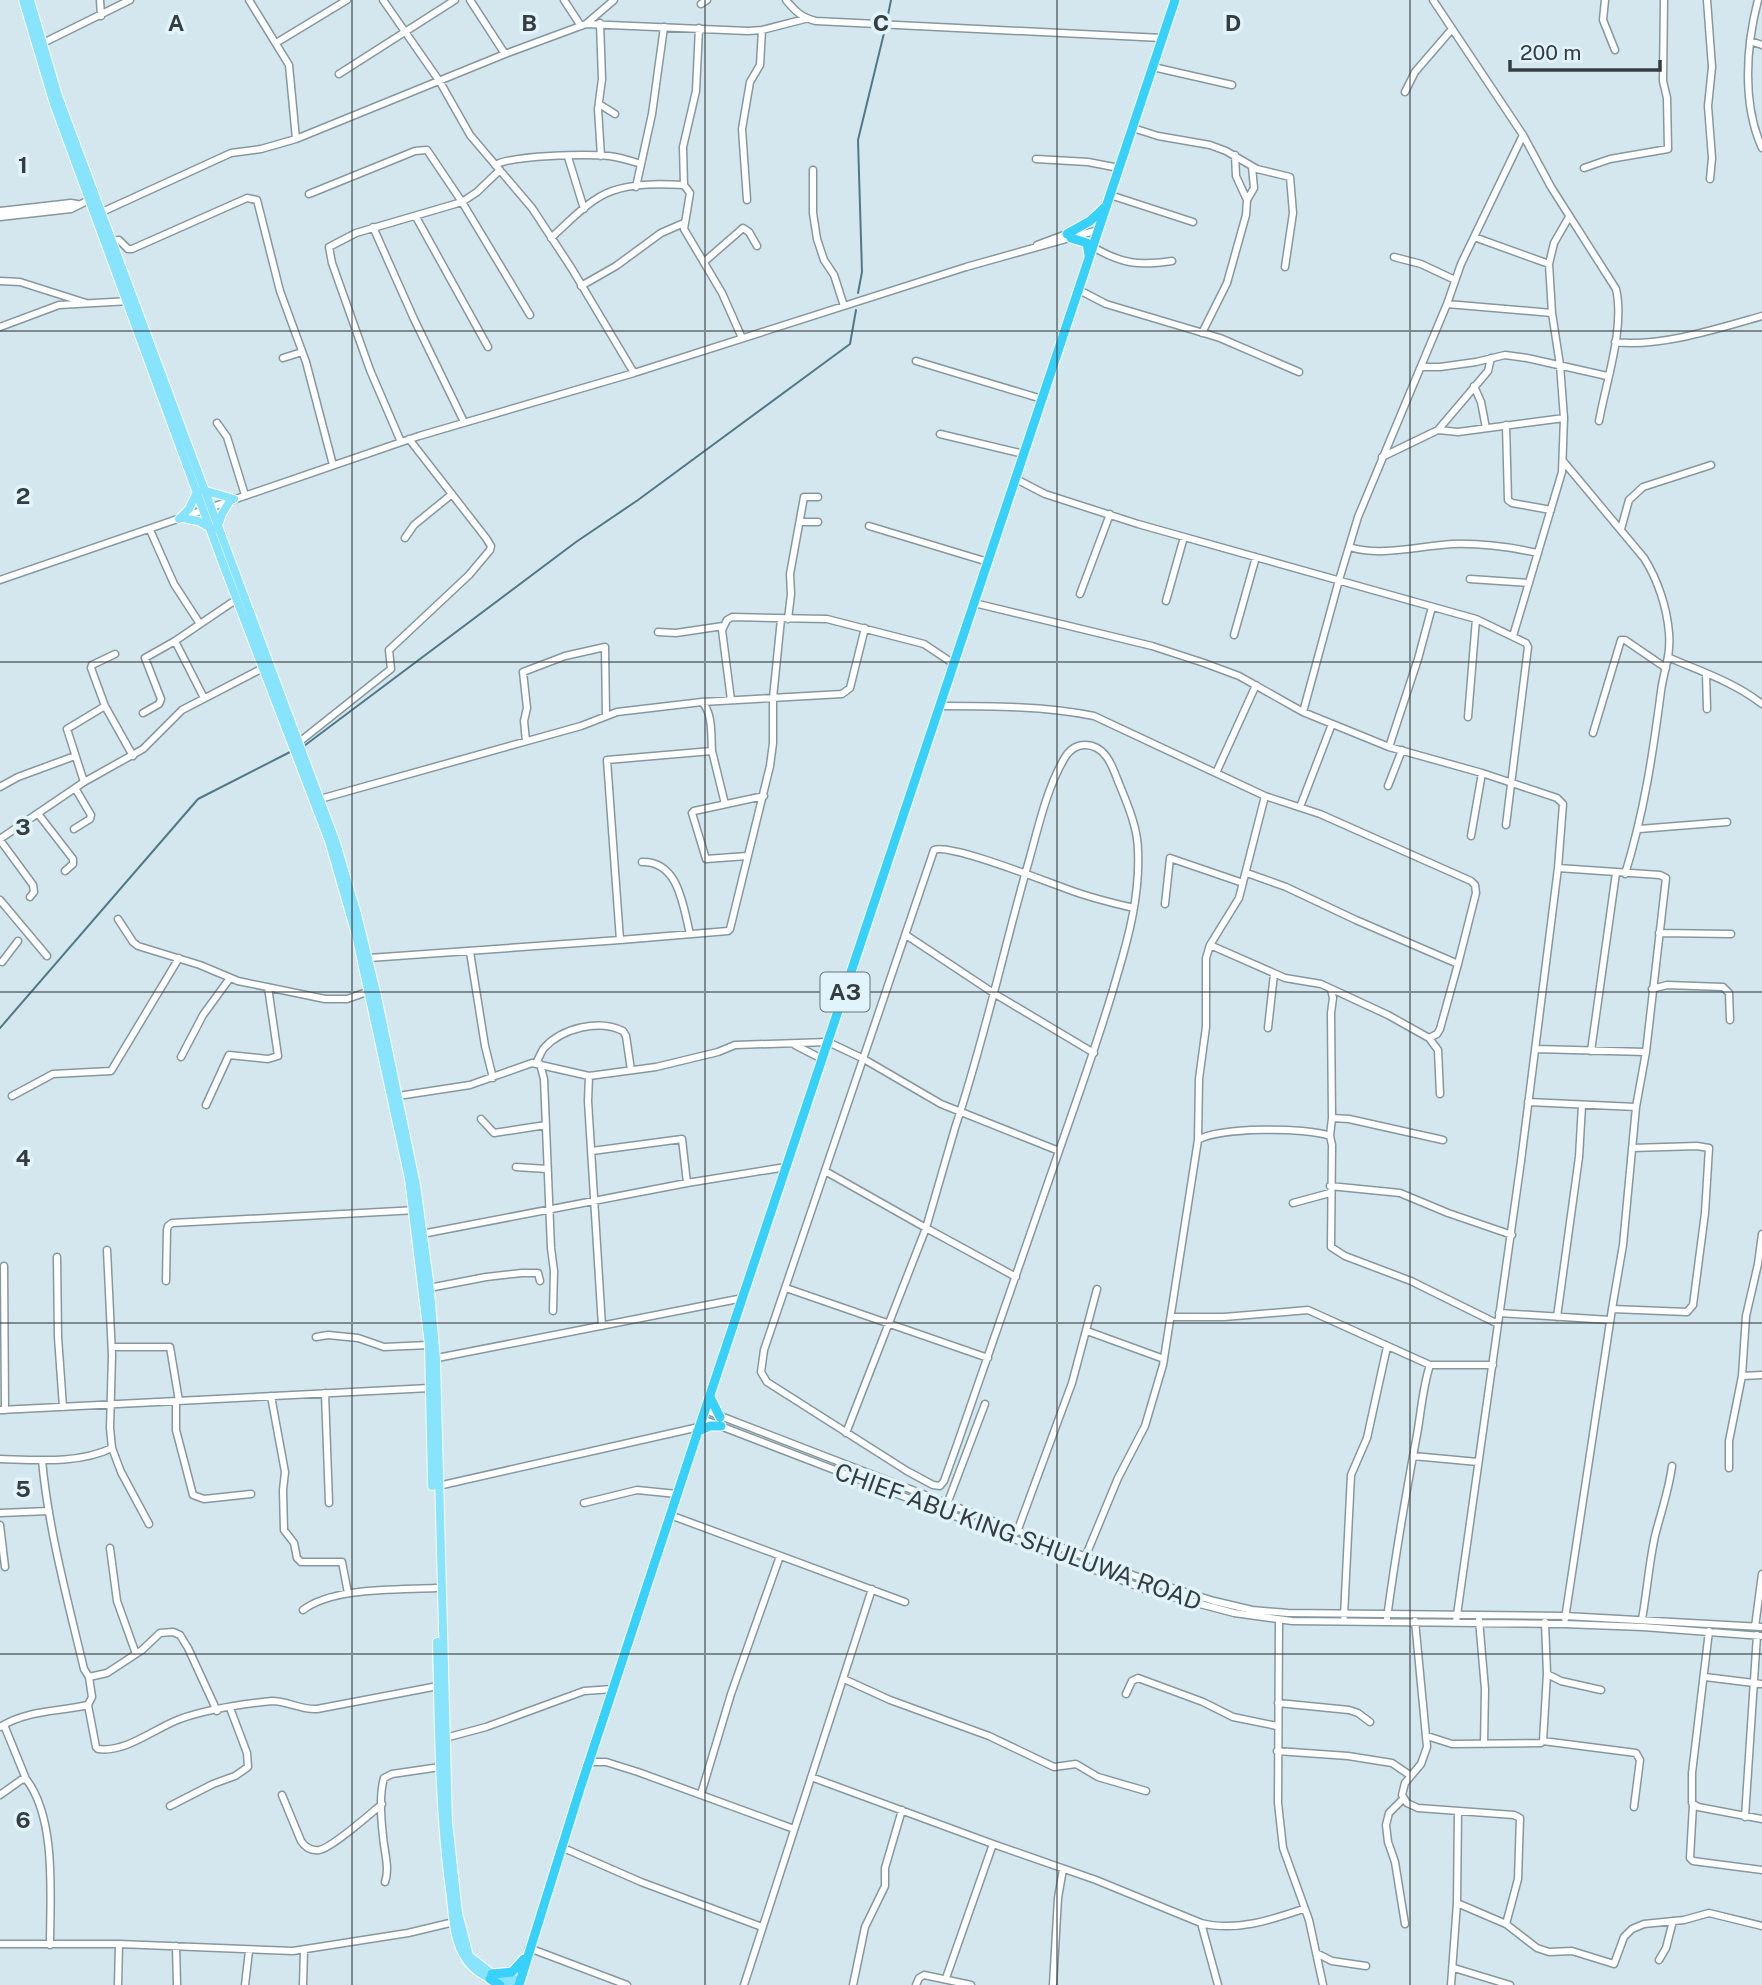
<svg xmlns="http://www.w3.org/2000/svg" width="1762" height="1985" viewBox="0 0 1762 1985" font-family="'Public Sans',sans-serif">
  <rect width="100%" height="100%" fill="#d4e7ee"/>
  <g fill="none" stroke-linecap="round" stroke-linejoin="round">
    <path stroke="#507988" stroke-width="2" d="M887 20 891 0
      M858 293 862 272 858 140 885 29
      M304 746 576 542 638 500 850 344 856 310
      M0 1028 198 799 292 751"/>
    <defs>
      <path id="minor" d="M100 0 101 16
        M249 0 289 65 296 139
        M383 0 440 82 470 135 532 208 572 269 634 373
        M470 0 505 54
        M564 0 581 26
        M786 0C795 11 802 18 816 21L1162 38
        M1433 0 1523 135 1551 187 1616 289C1625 328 1606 382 1599 421
        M1605 0 1603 20 1615 50
        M1707 0 1712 67 1708 106 1712 158 1710 179
        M1758 0C1746 46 1742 104 1762 148
        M701 4 707 0
        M600 23 602 79 598 109 601 156
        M586 24 614 0
        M699 28 696 91 683 147 684 185 690 193 684 229 722 293 742 338
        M1750 41 1762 45
        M276 43 347 0
        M41 44 130 0
        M1153 67 1232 85
        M339 74 455 0
        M1405 92 1415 72 1452 29
        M599 104 615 114
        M1133 128 1158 136 1210 145 1226 151 1257 169 1290 177 1293 213 1285 267
        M1235 155 1236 176 1247 200
        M568 157 584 209
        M1036 159 1088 162 1119 168
        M495 165C513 155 587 154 609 156 620 157 631 161 641 164
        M1584 168 1610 159 1668 149 1667 98 1663 81 1664 0
        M813 170V213L817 239 824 260 834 275 844 306
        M636 187 652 114 664 27
        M309 194 415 151 427 150 462 202 530 315
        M1110 195 1193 222
        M747 200 742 129 750 82 760 65 762 30
        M0 211 71 203 77 204
        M102 212 231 153 261 149 296 139 505 54 586 24 748 31 762 30 805 19
        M0 217 71 209 93 198
        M416 217 488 347
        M373 227 414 319 464 422
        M1474 237 1549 264
        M551 238C569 222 589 199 612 191 634 183 661 184 684 185
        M112 241 119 240 128 249H132L247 198 257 200 280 291 306 362 333 465
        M1037 245 1069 233
        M1093 247C1122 264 1139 266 1172 261
        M1394 257 1421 264 1455 280
        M704 262 743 228 749 232 757 246
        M0 281 20 282 86 303
        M581 286 616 266 661 233 684 223
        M1079 290 1106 304 1220 338 1299 372
        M1447 304 1552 313
        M0 327 59 305 130 301
        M1202 333 1227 283 1246 215 1247 200 1254 188 1252 167
        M1615 342C1658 348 1720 328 1762 316
        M283 358 302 352
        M916 361 1042 399
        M1421 367H1440L1476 362 1505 355 1527 358 1607 376
        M1474 386 1481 402 1486 428
        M217 423 227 437 245 495
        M1506 425 1508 500 1512 503 1551 510
        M1438 430 1458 432 1564 418
        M940 434 1024 454
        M401 442 370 370 332 263 329 247 356 233 462 202 477 192 500 170
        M1382 457 1438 430 1488 371 1491 358
        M1563 461 1644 558C1658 580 1667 608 1669 633 1671 656 1664 669 1661 691 1653 753 1644 813 1625 874
        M1016 479 1045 494 1138 524 1476 619 1526 643 1528 647 1506 825
        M800 522H818
        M869 526 988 562
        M1621 529 1629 500 1643 487 1711 465
        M150 530 174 584 200 624
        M405 538 414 525 452 494
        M1349 547C1382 557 1418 546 1452 544 1480 543 1510 547 1538 553
        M1470 579 1529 583
        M0 580 419 436 634 373 966 267 1098 230
        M1080 594 1110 514
        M1166 601 1184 537
        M974 603 1152 646 1204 663 1239 676 1303 712 1389 747 1482 773 1557 798 1563 804 1558 868 1521 1161 1456 1622
        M788 619 791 594 790 574 804 497H818
        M658 632 676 633 723 626
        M1234 635 1256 557
        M1513 636 1562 472 1564 418 1560 365 1552 313 1549 264 1554 243 1569 217
        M175 641 204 698
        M1670 658C1702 672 1734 682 1762 704
        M1706 673 1707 709
        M731 700 722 630 727 620 732 617 827 619 924 644 954 664
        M105 706 91 668 92 665 115 654
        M940 706C989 706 1046 706 1094 716L1265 796 1320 814 1471 881 1475 885 1476 893 1458 964 1356 920 1286 887 1247 873
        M1303 712 1339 580 1358 517 1447 304 1461 264 1523 135
        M143 713 159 704 161 699 145 658 175 641 237 599
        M1468 717 1476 619
        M1593 733 1621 640H1625L1666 668
        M526 741 524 721 527 708 523 672 565 656 605 647 606 715
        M298 743 391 669 389 650 469 575 490 550 491 546 486 538 409 439
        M1389 747 1418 659 1432 607
        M712 751 725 804
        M1216 773 1256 685
        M84 782 67 729 105 706 133 756
        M1388 786 1402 750
        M0 787 18 777 75 756
        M320 799 581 726 617 712 702 702 842 694 850 688 865 628
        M1300 807 1332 724
        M39 815 73 859V864L65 871
        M74 829 90 819 91 815 75 788
        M1639 829 1727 822
        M1471 836 1482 773
        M0 839 84 782 143 749 182 710 263 668
        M0 840 33 885 34 892 30 897
        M747 856 706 859 692 813 694 811 764 796
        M642 862C679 861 683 906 690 934
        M1558 868 1660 875 1666 878 1646 1052 1636 1107 1623 1245 1612 1309 1687 1312 1693 1305 1705 1213 1709 1148 1697 1146 1632 1148
        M0 900 47 956
        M1165 904 1170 858 1243 883
        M118 919 133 942 138 946 200 965 238 981 325 999H347L370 991
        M1659 933 1731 934
        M906 935 995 994 1094 1053
        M620 940 728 931 730 929 770 766 773 743V698L781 619
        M1210 945 1285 978 1321 984 1388 1015 1429 1038 1438 1050 1440 1094
        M470 952 485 1046 493 1078
        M369 958 620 940 607 760 712 751C711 736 713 713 702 702
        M2 962 18 941
        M1331 989 1333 998 1331 1013 1332 1118
        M1652 989 1667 985 1723 987 1729 993 1730 1020
        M1268 1028 1274 974
        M1429 1038 1437 1034 1440 1029 1458 964
        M795 1045 822 1059
        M1536 1049 1646 1052
        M1591 1051 1616 873
        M181 1057 203 1015 230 978
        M536 1063C539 1058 541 1052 544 1048 562 1028 599 1019 623 1031L626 1036 631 1070
        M540 1064 544 1079 551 1248 554 1271 553 1311
        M589 1076 656 1067 718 1052 735 1045 828 1042 862 1058 941 1104 1059 1151C1079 1093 1100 1036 1117 976 1129 936 1140 894 1138 851 1138 828 1127 803 1118 781 1112 765 1105 745 1085 745 1075 745 1069 750 1064 759 1046 790 1038 829 1028 864 1003 952 984 1041 955 1128L926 1228 825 1171
        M12 1096 53 1074 111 1071 179 958
        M398 1096 470 1085 532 1063 589 1076 588 1101 602 1326
        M1528 1102 1636 1107
        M206 1105 229 1055 268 1059 278 1056 268 987
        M481 1119 494 1133 546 1125
        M1198 1140C1219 1127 1306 1127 1330 1136
        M1443 1140 1349 1119 1332 1118 1330 1136 1332 1145 1331 1247 1345 1256 1411 1281 1498 1324
        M592 1151 682 1139 687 1183
        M1059 1151 958 1442 944 1481 940 1486 933 1485 907 1471 767 1382 761 1372 764 1350 934 850C950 843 1044 881 1067 889 1088 897 1112 903 1134 908
        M516 1167 547 1169
        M1330 1186 1400 1193 1448 1213 1512 1235
        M1293 1203 1330 1193
        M422 1234 687 1183 786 1167
        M57 1257 58 1337 63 1407
        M4 1266 5 1410
        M166 1281 167 1230 168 1226 172 1223 417 1210
        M429 1288 486 1277 522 1273H538L540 1281
        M786 1288 988 1358
        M1499 1313 1610 1320
        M1171 1317H1224L1308 1310 1430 1365H1493
        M1557 1317 1579 1157 1582 1105
        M1087 1331 1164 1359
        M316 1337 328 1335 358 1338 384 1347 429 1345
        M112 1347H170L179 1401
        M432 1359 743 1298
        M1742 1376 1762 1375
        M325 1393 329 1503
        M271 1396 285 1472 283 1490 284 1530 294 1543 297 1558 301 1562H342L348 1593
        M176 1401V1430L193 1495 204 1499 251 1494
        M0 1410 430 1388
        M705 1410 1143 1579 1214 1601 1252 1610 1288 1613 1565 1616 1762 1627
        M702 1419 1147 1590 1234 1613 1292 1621 1564 1624 1643 1627 1762 1636
        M846 1433 926 1228 1016 1277
        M112 1448 121 1472 149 1524
        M1413 1456 1478 1462
        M0 1459C36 1460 79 1464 112 1448L110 1428 112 1355 107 1250
        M42 1460C48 1528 68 1602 84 1669L89 1677 92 1697 88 1705 96 1747 98 1749C126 1753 155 1728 180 1719 208 1709 243 1704 272 1701 288 1701 300 1710 317 1709L438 1686
        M1729 1468V1441L1742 1376 1746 1316 1758 1264 1762 1234
        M438 1486 699 1427
        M584 1503 637 1490 677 1494
        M946 1507 985 1404
        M0 1513 49 1511
        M670 1515 905 1602
        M0 1525 5 1567
        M1017 1532 1072 1383 1097 1289
        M110 1548 117 1601 136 1654
        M1084 1560 1118 1478 1145 1426 1163 1365 1198 1140 1199 1079 1206 1027V958L1210 945 1239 898 1265 796
        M303 1610C333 1587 398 1590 436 1588
        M1344 1616 1351 1475 1367 1438 1387 1347
        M1387 1618C1395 1558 1405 1499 1416 1440 1421 1415 1422 1389 1430 1365
        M1565 1619 1612 1309
        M1642 1619C1647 1592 1649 1563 1655 1536 1661 1512 1669 1490 1672 1466
        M1279 1620 1278 1803 1283 1848 1309 1920 1323 1985
        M1479 1620 1485 1689 1484 1744
        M1415 1621 1427 1747 1421 1764 1405 1783 1402 1795 1407 1803 1418 1808 1514 1815 1520 1818 1518 1879 1506 1924
        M1755 1627 1762 1574
        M1709 1631 1692 1773V1803L1698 1807 1762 1819
        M1547 1674 1561 1681 1601 1690
        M89 1677 107 1673 142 1650 160 1633 173 1632 180 1635 188 1648 217 1711
        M1705 1677 1762 1684
        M844 1679 890 1700 989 1736 1054 1767 1076 1764 1098 1777 1146 1791
        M1126 1694 1132 1681 1138 1678 1203 1702 1233 1717 1277 1726
        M1278 1703 1349 1710 1358 1713 1370 1722
        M4 1725 26 1779
        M0 1727C27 1710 57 1712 88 1705
        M1427 1736 1452 1744 1541 1743 1543 1741 1547 1674 1545 1622
        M445 1738 486 1727 584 1691 613 1689
        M1543 1741 1636 1753 1640 1760 1634 1807
        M1277 1751 1348 1756 1392 1763 1411 1776
        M589 1762H606L638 1772 794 1829
        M811 1777 993 1844 946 1978
        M701 1794 731 1694 780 1556
        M0 1795 21 1780 26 1779C57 1819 50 1897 50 1945
        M282 1795 301 1841C305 1847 311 1851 319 1850 332 1848 370 1814 382 1804
        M1404 1798 1389 1813 1386 1825 1388 1842 1395 1862 1405 1924
        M1693 1805 1690 1858 1693 1861 1762 1870
        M170 1806 213 1784 235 1776 248 1767 247 1753 230 1708
        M1745 1817 1757 1635
        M993 1844 1096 1880 1201 1923 1218 1985
        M561 1849 568 1850 641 1882 762 1927
        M385 1882C390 1868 384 1851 383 1836 381 1819 379 1795 384 1778L392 1774 440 1767
        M1457 1903 1506 1924 1537 1948 1549 1952 1572 1951 1614 1964 1624 1937 1632 1929 1644 1924 1684 1920 1709 1913 1762 1926
        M1201 1923C1235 1932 1271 1920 1303 1909
        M0 1944H119L293 1951 408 1933 454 1922
        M176 1946 177 1985
        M529 1948 627 1985
        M1316 1953 1332 1961 1366 1966
        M1659 1960 1666 1948 1673 1921
        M1454 1968 1510 1985
        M118 1985 119 1944
        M245 1985 249 1951
        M303 1985 304 1950
        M744 1985 872 1589
        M853 1985 865 1927 885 1886V1868L902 1810
        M916 1985 919 1978 924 1975 971 1985
        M1053 1985 1058 1898 1063 1869
        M1451 1985 1457 1903 1458 1811"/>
      <path id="major" d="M23 0 54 104 223 564 329 841 356 935 409 1179 429 1345 432 1486
        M30 0 58 96 336 843 357 914 377 996 416 1185 429 1280 436 1359 448 1821 458 1913 469 1956 492 1974 520 1981
        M203 490 234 499
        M183 518 198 521 211 528
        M179 519 189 509 197 492
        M217 528 222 514 230 501
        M437 1642C439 1728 439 1813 451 1898 453 1917 454 1942 466 1959 476 1975 493 1980 511 1985"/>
      <path id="highway" d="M1067 234 1090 221 1104 208
        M1071 238 1087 243 1089 255
        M710 1397 720 1417
        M697 1432 710 1426H721
        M492 1974 512 1972 524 1959
        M490 1979 500 1985
        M519 1985 580 1789 702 1419 1175 0"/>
    </defs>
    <use href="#minor" stroke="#86989f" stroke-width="9"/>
    <use href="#major" stroke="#fff" stroke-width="10"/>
    <use href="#highway" stroke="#fff" stroke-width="11"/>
    <use href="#minor" stroke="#fff" stroke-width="6"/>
    <use href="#major" stroke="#88e3fd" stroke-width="8"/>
    <use href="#highway" stroke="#38d1fc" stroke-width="9"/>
  </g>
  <path fill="none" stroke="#363d40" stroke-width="2" stroke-opacity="0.55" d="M352 0V1985M705 0V1985M1057 0V1985M1410 0V1985M0 331H1762M0 662H1762M0 992H1762M0 1323H1762M0 1654H1762"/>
  <g text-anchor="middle" stroke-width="7" stroke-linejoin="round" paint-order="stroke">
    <rect fill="#e1f4fc" stroke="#697478" stroke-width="2" x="820.5" y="972.5" width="49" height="39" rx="5"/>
    <g font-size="23" font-weight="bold" fill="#363d40">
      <text x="845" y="1000">A3</text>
    </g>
    <g font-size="24" fill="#363d40" stroke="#e1f4fc">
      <text transform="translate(1018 1537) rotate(20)" y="8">CHIEF ABU KING SHULUWA ROAD</text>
    </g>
  </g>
  <g font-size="23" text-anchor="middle" font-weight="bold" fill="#363d40" stroke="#e1f4fc" stroke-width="7" stroke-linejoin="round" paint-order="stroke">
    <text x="176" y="31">A</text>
    <text x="529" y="31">B</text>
    <text x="881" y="31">C</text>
    <text x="1233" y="31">D</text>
    <text x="23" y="173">1</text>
    <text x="23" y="504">2</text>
    <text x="23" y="835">3</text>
    <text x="23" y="1166">4</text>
    <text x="23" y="1497">5</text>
    <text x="23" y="1828">6</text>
  </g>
  <path d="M1510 60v10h150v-10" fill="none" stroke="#363d40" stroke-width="3.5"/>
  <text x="1520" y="60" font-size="21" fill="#363d40" stroke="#e1f4fc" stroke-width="5" paint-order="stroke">200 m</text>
</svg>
